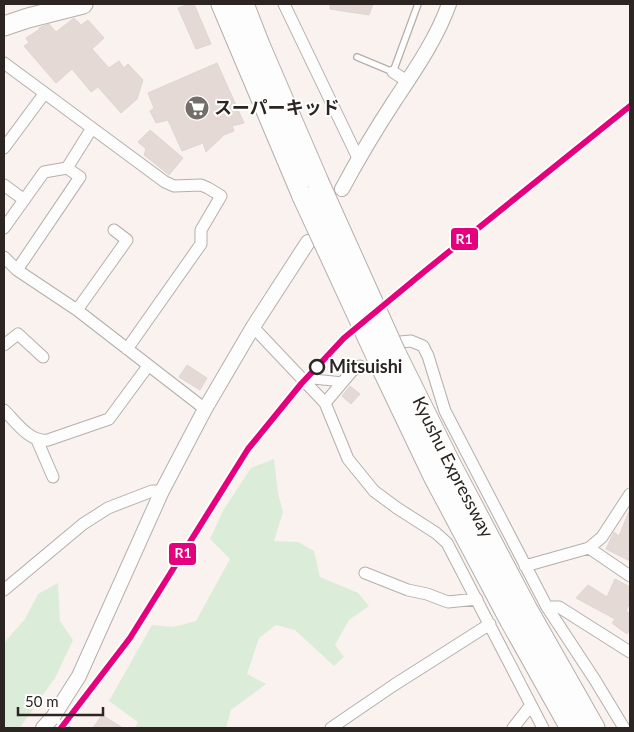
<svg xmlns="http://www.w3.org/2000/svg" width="634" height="732" viewBox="0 0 634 732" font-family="Lato,'Noto Sans JP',sans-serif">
  <rect width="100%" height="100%" fill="#f9f2ef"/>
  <path fill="#dbecd8" d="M274 459 278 493 283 512 274 541 298 542 314 551 320 577 358 593 369 606 349 620 335 645 344 657 334 666 295 630 276 625 259 638 247 674 266 684 231 710 226 728H135L138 722 109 701 152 625 173 627 196 621 230 559 210 539 224 509 251 468Z
    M58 583 60 621 73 640 55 678 21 726 19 728H4V643L25 619 38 594Z"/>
  <path fill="#e4d9d4" stroke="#ded6d4" d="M189 4H194L211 44 196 49 178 8Z
    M330 4H373L369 15 330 9Z
    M74 18 81 25 88 20 104 38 92 49 109 68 119 61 124 68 128 64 143 80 137 99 121 113 98 87 91 92 72 69 56 83 24 46 29 43 26 38 40 29 39 28 49 24 56 32Z
    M217 63 244 123 232 126 234 131 224 135 206 152 203 143 182 151 168 120 156 123 150 111 154 108 148 93Z
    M150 130 183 158 169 175 144 155 146 149 138 142Z
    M187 365 207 378 200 390 179 377Z
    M350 386 360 394 351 404 342 396Z
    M630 509V561L606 549 614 532 619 536Z
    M615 579 630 587V602L626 611 630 614V629L627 634 612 623 615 619 576 598 588 585 607 597Z
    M102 715 123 728H93Z"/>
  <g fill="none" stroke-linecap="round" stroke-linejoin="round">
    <defs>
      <path id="service" d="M357 57 393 72 418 4
        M53 717 66 728"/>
      <path id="pedestrian" d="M308 384 313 379 343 382"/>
      <path id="minor" d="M284 4 358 158
        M4 63 92 128 67 168 44 172 4 228
        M393 72 407 81
        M92 128 165 182 174 186 201 185 208 188 221 196 201 230V244L127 349
        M4 148 44 94
        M4 185 23 199
        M4 257 17 270 77 310 205 409
        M17 270 80 177 67 168
        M77 310 127 240 114 230
        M253 327 325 403 348 459 374 491 397 508 436 533 447 543 543 728
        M400 342 411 341 423 346 428 356 445 411 547 607 595 680 624 728
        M4 345 18 334 43 357
        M325 403 352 371 360 366
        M4 410C16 422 30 443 48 440L109 419 148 366
        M37 440 53 477
        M589 548 630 576
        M525 566 589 548 602 537 630 494
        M365 573 408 590 427 594 448 602 477 599
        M4 590 83 524 108 508 152 491H162
        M547 607H559L630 652
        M331 728 394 685 490 624
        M513 728 531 705"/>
      <path id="tertiary" d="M342 189C358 159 376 129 395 100 415 70 437 38 449 4
        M43 728 53 717 79 676 162 491 205 409 253 327 308 242"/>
      <path id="trunk" d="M4 26 28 18 83 4"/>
      <g id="motorway">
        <path d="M222 4 303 196"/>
        <path d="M243 4 259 45 318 182"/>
        <path id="s1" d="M395 353 450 464 527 610 594 728"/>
        <path d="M382 367 434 476 511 621 571 728"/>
      </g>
    </defs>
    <use href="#service" stroke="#b5afab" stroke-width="8"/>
    <use href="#pedestrian" stroke="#b5afab" stroke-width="11"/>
    <use href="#minor" stroke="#b5afab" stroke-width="13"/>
    <use href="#tertiary" stroke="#b5afab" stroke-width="16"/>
    <use href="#trunk" stroke="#b5afab" stroke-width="21"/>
    <use href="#motorway" stroke="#b5afab" stroke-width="23"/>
    <use href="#service" stroke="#fefdfd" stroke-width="5.5"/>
    <use href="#pedestrian" stroke="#fefdfd" stroke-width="9"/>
    <use href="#minor" stroke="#fefdfd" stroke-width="11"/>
    <use href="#tertiary" stroke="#fefdfd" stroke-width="14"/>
    <use href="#trunk" stroke="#fefdfd" stroke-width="19"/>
    <use href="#motorway" stroke="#fefdfd" stroke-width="21"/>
    <defs>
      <path id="motorway-bridge" d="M318 182 395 353
        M303 196 382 367"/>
    </defs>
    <use href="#motorway-bridge" stroke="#b5afab" stroke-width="23" stroke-linecap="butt"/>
    <use href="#motorway-bridge" stroke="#fefdfd" stroke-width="21"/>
    <defs>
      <path id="rail-1" d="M61 728 130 638 248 449 301 384 344 338 425 271 630 106"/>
    </defs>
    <use href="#rail-1" stroke="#fff" stroke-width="10"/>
    <use href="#rail-1" stroke="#e5007d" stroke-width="6"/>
  </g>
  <defs>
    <symbol id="supermarket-disc" viewBox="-11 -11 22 22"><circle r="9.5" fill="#746d69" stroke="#fff"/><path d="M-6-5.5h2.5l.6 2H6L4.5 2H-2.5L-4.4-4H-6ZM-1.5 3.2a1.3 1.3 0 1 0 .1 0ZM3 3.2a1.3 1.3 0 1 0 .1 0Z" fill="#fff"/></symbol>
  </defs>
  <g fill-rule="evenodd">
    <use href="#supermarket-disc" x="183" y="94" width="28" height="28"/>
  </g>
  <circle fill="#fff" stroke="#2c2521" stroke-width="2.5" cx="317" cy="367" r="7"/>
  <g text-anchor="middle" stroke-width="4" stroke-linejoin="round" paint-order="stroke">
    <g font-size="18" font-weight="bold" fill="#2c2521" stroke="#fff" text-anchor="start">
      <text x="214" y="114">スーパーキッド</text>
    </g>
    <g font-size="18" font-weight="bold" fill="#2c2521" stroke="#fff" text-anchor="start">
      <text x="329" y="373">Mitsuishi</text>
    </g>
    <g font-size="18" fill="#2c2521" stroke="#fff">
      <text dy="6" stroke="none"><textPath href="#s1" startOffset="128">Kyushu Expressway</textPath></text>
    </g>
  </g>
  <g stroke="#fff" stroke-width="2">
    <rect x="450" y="227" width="29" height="24" rx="5" fill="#e5007d"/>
    <rect x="168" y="542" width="29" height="24" rx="5" fill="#e5007d"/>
  </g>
  <g font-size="14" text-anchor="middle" font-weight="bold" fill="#fff">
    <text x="464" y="244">R1</text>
    <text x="183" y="558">R1</text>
  </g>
  <rect width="634" height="732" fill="none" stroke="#2c2521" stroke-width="10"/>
  <path d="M18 707v8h85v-8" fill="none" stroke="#2c2521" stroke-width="2.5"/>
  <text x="25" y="707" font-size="15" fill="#2c2521" stroke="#ffffff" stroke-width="4" paint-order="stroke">50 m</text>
</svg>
